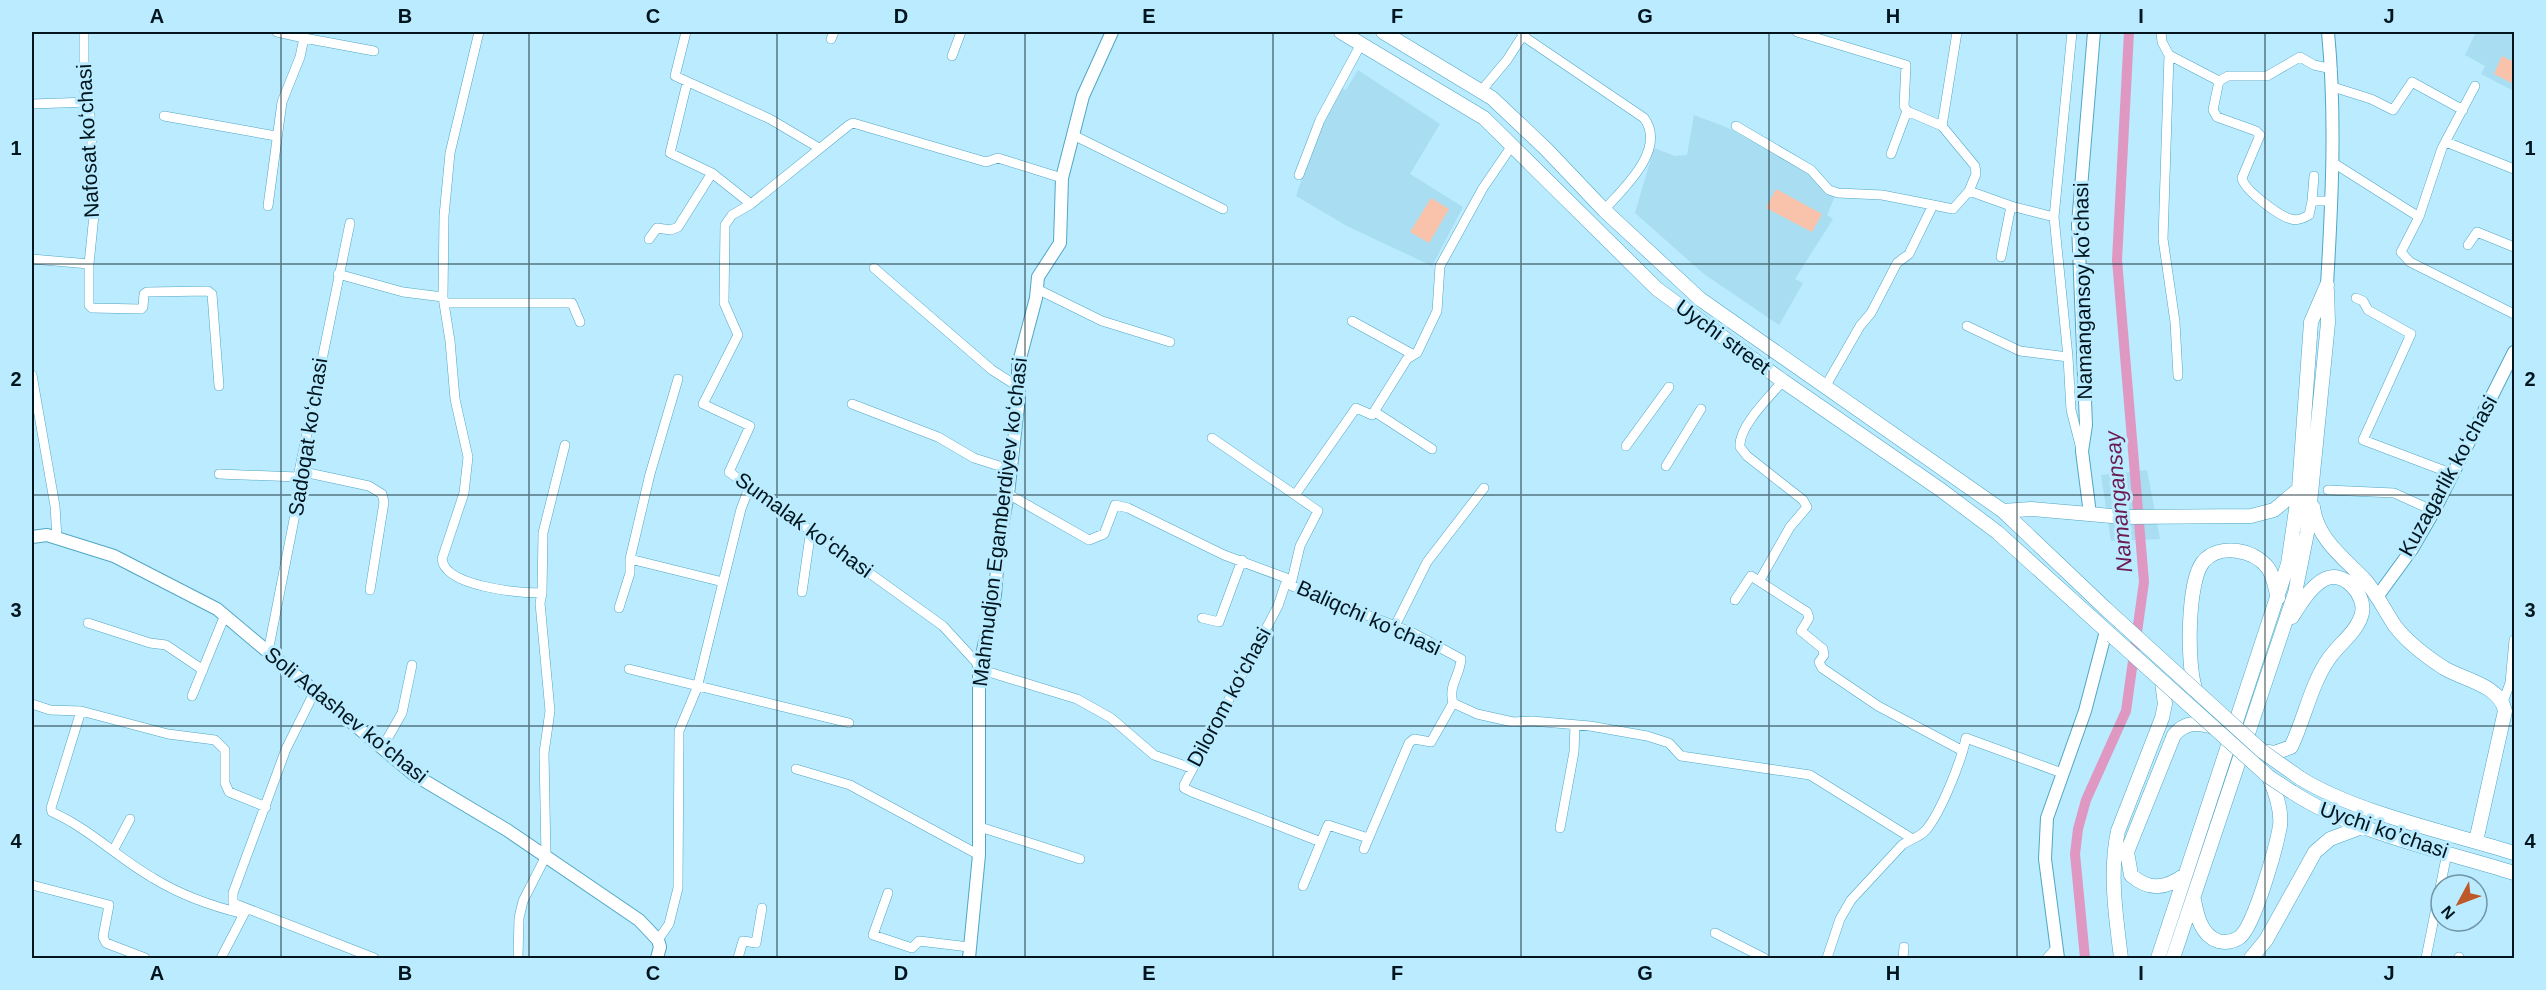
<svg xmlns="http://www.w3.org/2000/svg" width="2546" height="990" viewBox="0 0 2546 990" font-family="Arial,sans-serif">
  <rect width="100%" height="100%" fill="#baebfe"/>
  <path fill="#a8ddf2" d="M2476 32H2514V91L2481 74 2485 66 2465 55Z
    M1358 70 1440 124 1410 174 1463 207 1432 266 1347 226 1296 196 1317 135 1341 88 1346 90Z
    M1694 115 1726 127 1807 171 1835 196 1827 215 1833 219 1795 279 1803 283 1779 325 1704 274 1635 213 1654 148 1675 156 1687 155Z
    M2147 470 2160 539 2111 541 2101 475Z"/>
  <path fill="#f8c2ab" d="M2502 56 2514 62V84L2494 74Z
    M1776 189 1822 214 1812 232 1766 208Z
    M1431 198 1449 209 1429 243 1410 232Z"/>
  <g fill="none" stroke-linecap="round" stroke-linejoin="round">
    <path stroke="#de98c1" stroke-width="10" d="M2085 958 2075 854 2078 829 2086 800 2126 711 2144 582 2117 260 2129 32"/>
    <defs>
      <path id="street" d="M479 32 450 153 444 216 443 297 450 341 455 399 468 457 464 493 442 559C445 587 520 593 542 593L540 603 550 711 544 753 546 856 523 901 519 918 518 958
        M686 32 675 76 770 119 819 148
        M1521 32 1523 36 1644 118C1667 149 1624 188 1604 210
        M1797 32 1906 65 1904 106 1907 111 1942 126
        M1957 32 1942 126 1975 166 1976 174 1969 191 2011 206 2054 217
        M2072 32 2054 217 2068 357 2071 410 2081 449
        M2161 32 2162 42 2169 55 2219 81 2213 110 2217 117 2256 131 2260 135 2242 178C2244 190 2279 216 2291 219 2297 221 2304 218 2309 215L2312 201H2332
        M304 38 374 51
        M831 39 834 32
        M2169 55 2163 239 2175 322 2178 376
        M952 56 961 32
        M2219 81 2228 76H2267L2300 57 2314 65 2332 69
        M687 83 670 153 712 173 751 204
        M2475 86 2442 148 2419 217 2401 252 2410 262 2514 314
        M2333 87 2371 99 2393 110 2412 82 2463 110
        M1481 91 1507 60 1525 32
        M32 104 89 102
        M164 116 276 136
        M1736 126 1811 170 1829 190 1838 193 1882 195 1933 205
        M1073 135 1223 209
        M2446 142 2514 169
        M1891 154 1907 111
        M2332 162 2419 217
        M1299 175 1320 120 1361 44
        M1062 178 998 158 986 162 853 123 849 125 751 204 732 215 725 225 724 303 738 335 703 404 750 426 729 472 943 626 976 662 979 669 1077 699 1111 718 1154 755 1191 768
        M2312 201 2314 176
        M268 206 282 102 300 57 304 38 277 32
        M649 239 657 228 671 230 678 227 712 173
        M2468 245 2477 232 2514 247
        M2001 257 2011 206
        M32 259 89 264 95 205 94 174 89 102 84 90V32
        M89 264V305L92 308 141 309 143 307 144 294 147 292 208 291 212 294 219 386
        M874 268 992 370 1017 386
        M338 274 403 292 443 297
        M1037 289 1102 321 1170 342
        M2356 298 2363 301 2368 310 2411 334 2363 440 2453 474
        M444 303H572L580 322
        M1352 321 1412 354
        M1967 326 2020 351 2068 357
        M32 375 55 506 57 538
        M1825 387 1860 326 1871 313 1897 263 1909 254 1933 205 1953 209 1969 191
        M852 404 938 437 974 458 1009 469
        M1375 412 1432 449
        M1212 438 1295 495
        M1626 446 1669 387
        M1666 466 1701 409
        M299 471 369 486 382 494 384 502 370 590
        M219 474 298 477
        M2328 490 2394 493 2434 511
        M1008 494 1089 540 1104 534 1115 505 1128 508 1224 555 1286 578 1292 586 1413 633 1461 659C1460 676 1448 685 1453 703L1477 714 1513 722 1532 721 1590 726 1647 736 1669 743 1681 756 1810 775 1911 838
        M630 559 723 582
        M1760 580 1790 527 1807 507 1803 500 1747 456 1740 447C1738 427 1770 396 1783 381
        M802 592 811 529
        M542 593 543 533 565 445
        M1735 600 1751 576 1807 612 1809 618 1801 631 1823 649 1824 655 1819 662 1822 668 1878 706 1963 751
        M619 608 630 573V559L650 474 678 379
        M1202 618 1219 622 1242 560
        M88 623 150 643 166 645 203 670
        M1395 626 1427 562 1484 488
        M268 652 301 484 298 477 350 223
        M629 669 849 723
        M315 691 286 749 233 893V903L374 958
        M192 696 225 615
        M2503 702 2510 683 2514 640
        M32 704 50 710 81 711 51 808 52 812C90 829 118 858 153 878 182 896 211 906 244 914
        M81 711 168 734 215 740 225 750V783L229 792 266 807
        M382 748 402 713 412 665
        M796 769 850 785 979 855
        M980 827 1080 859
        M1560 828 1574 752 1575 725
        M1321 842 1192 792 1184 788V785L1278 606 1285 585 1292 580 1300 546 1318 511 1295 495 1356 408 1372 415 1407 359 1417 353 1437 311 1440 266 1483 188 1513 144
        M114 849 130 819
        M1364 849 1409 743 1414 739 1431 742 1453 703
        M32 885 109 905 103 937 106 943 145 958
        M1303 886 1328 825 1368 838
        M888 893 873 935 912 948 919 941 969 947
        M1715 933 1764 958
        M658 940 669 924 678 888 679 731 697 688 741 509 749 488
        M221 958 246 910
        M738 958 743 941 756 943 762 908
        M1827 958 1840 919 1851 900 1902 845C1910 839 1919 838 1926 830 1941 812 1961 762 1966 738L2062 773
        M1903 958 1904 947
        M2047 958 2057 947
        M2426 958 2447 853
        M2459 958V957"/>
      <path id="secondary" d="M2327 285C2332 200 2336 116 2328 32
        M2090 514 2082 451 2086 425 2078 224 2094 32
        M32 537 47 535 114 556 217 609 413 774 507 830 639 920 658 940 660 947 657 958
        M2377 597 2412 549 2434 511 2514 352
        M969 958 979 855V669L995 595 999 542 1008 494 1018 406V366L1036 298 1038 277 1060 243 1062 178 1083 96 1112 32
        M2058 958 2045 859 2047 818 2085 711 2106 631"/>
      <path id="primary" d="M1341 32 1484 118 1657 289 1783 381 1941 490 1997 532 2112 636
        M1383 32 1492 98 1546 149 1604 210 1700 299 2003 511 2106 609
        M2313 507C2317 539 2344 558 2365 580 2377 594 2385 611 2395 626 2408 643 2427 657 2444 668 2464 680 2500 685 2505 711L2476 841
        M2003 511 2031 509 2123 517 2251 516 2274 510 2299 489
        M2195 688C2187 665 2187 582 2203 562 2219 543 2254 549 2268 568 2274 576 2275 588 2278 598
        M2262 751 2274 753 2291 747C2305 718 2311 683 2330 657 2340 643 2358 631 2362 613 2366 595 2344 570 2325 579 2311 586 2300 604 2292 617
        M2300 778C2356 813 2450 833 2514 853
        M2292 792C2357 834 2441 850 2514 873
        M2185 875C2165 889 2149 891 2131 875L2127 852 2174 735C2185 722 2197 722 2213 727
        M2194 900C2197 916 2201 935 2218 941 2226 943 2233 942 2240 937 2255 924 2276 848 2280 826 2282 809 2275 791 2269 777
        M2121 958C2116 917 2109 873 2118 831L2162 718 2165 704 2162 682
        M2158 958 2288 564 2299 489 2311 322 2327 285
        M2173 958 2295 593 2307 533 2328 323 2327 290
        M2251 958 2266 940 2315 852 2330 839 2362 827"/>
    </defs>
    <use href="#street" stroke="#50a7c5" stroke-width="10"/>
    <use href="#secondary" stroke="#50a7c5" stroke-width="14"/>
    <use href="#primary" stroke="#50a7c5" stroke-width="15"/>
    <use href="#street" stroke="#fff" stroke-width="9"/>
    <use href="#secondary" stroke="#fff" stroke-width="12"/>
    <use href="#primary" stroke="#fff" stroke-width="14"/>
    <defs>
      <path id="primary-bridge" d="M2106 609 2262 751 2300 778
        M2112 636 2269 777 2292 792"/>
    </defs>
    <use href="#primary-bridge" stroke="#50a7c5" stroke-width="15" stroke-linecap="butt"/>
    <use href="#primary-bridge" stroke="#fff" stroke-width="14"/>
  </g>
  <path fill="none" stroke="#00151e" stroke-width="1.5" stroke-opacity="0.55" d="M281 32V958M529 32V958M777 32V958M1025 32V958M1273 32V958M1521 32V958M1769 32V958M2017 32V958M2265 32V958M32 264H2514M32 495H2514M32 726H2514"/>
  <g text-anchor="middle" stroke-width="6" stroke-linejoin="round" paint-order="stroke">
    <g font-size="21" fill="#00151e" stroke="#baebfe">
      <text transform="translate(88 141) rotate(-93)" y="7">Nafosat koʻchasi</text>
      <text transform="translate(2083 291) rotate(-91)" y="7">Namangansoy koʻchasi</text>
      <text transform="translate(1723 337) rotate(36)" y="7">Uychi street</text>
      <text transform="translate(308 437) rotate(-81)" y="7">Sadoqat koʻchasi</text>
      <text transform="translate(2448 476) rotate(-61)" y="7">Kuzagarlik koʻchasi</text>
      <text transform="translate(1000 522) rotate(-83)" y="7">Mahmudjon Egamberdiyev koʻchasi</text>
      <text transform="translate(804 525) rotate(36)" y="7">Sumalak koʻchasi</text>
      <text transform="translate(1369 618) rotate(24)" y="7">Baliqchi koʻchasi</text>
      <text transform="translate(1229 697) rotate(-62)" y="7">Dilorom koʻchasi</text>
      <text transform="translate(346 715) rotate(39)" y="7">Soli Adashev ko'chasi</text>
      <text transform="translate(2384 830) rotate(19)" y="7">Uychi ko’chasi</text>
    </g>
    <g font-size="22" font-style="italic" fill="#6b1b52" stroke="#baebfe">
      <text transform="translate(2118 502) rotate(-95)" y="8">Namangansay</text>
    </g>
  </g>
  <rect width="2546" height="990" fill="none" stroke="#baebfe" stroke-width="66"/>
  <g transform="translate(2459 903) rotate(229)"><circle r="28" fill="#baebfe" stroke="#7095a4" stroke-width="1.5"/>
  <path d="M0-4.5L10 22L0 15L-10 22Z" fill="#be5828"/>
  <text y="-9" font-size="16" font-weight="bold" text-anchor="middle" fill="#00151e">N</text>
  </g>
  <rect x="33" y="33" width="2480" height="924" fill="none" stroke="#00151e" stroke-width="2"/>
  <g font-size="20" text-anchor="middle" font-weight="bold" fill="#00151e">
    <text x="157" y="23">A</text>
    <text x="405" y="23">B</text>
    <text x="653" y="23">C</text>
    <text x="901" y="23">D</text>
    <text x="1149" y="23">E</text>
    <text x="1397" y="23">F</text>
    <text x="1645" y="23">G</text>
    <text x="1893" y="23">H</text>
    <text x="2141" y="23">I</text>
    <text x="2389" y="23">J</text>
    <text x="16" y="155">1</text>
    <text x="2530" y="155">1</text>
    <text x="16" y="386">2</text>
    <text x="2530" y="386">2</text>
    <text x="16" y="617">3</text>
    <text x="2530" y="617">3</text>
    <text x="16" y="848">4</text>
    <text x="2530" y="848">4</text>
    <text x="157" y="980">A</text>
    <text x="405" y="980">B</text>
    <text x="653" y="980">C</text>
    <text x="901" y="980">D</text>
    <text x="1149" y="980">E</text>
    <text x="1397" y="980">F</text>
    <text x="1645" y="980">G</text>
    <text x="1893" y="980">H</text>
    <text x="2141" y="980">I</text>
    <text x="2389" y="980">J</text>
  </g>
</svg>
